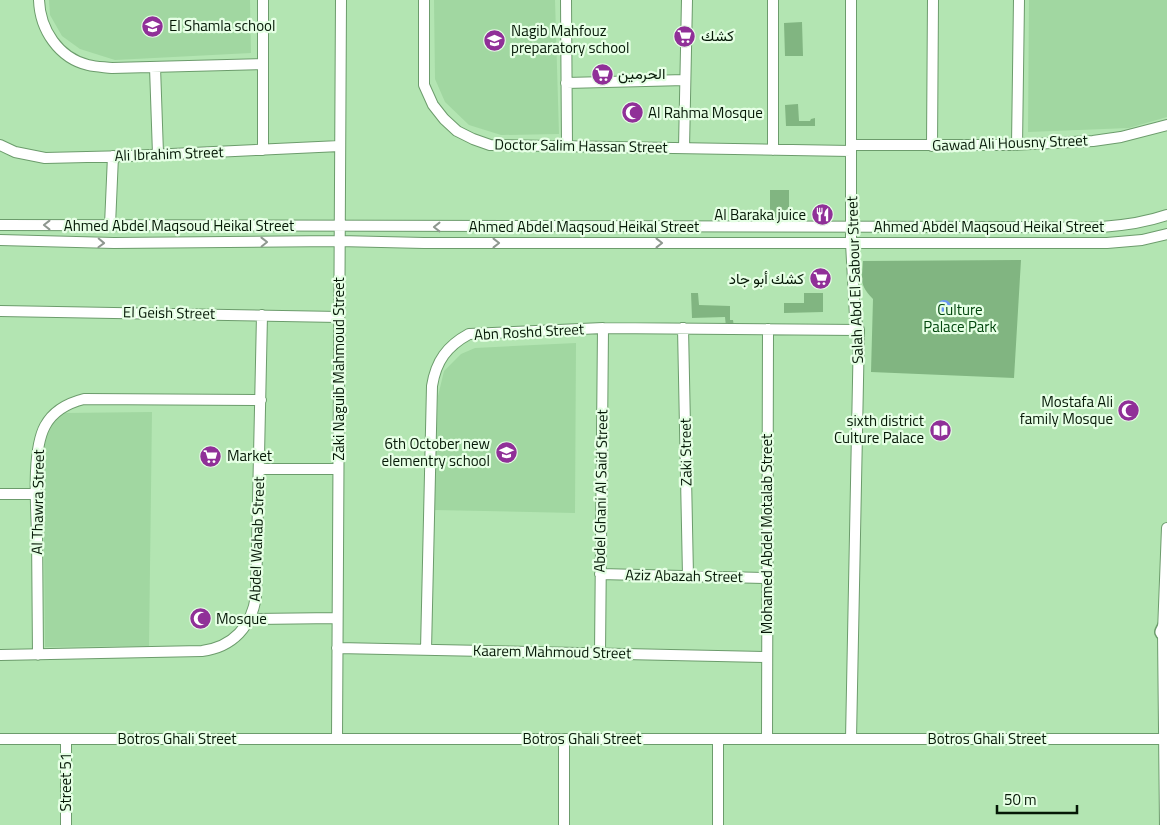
<svg xmlns="http://www.w3.org/2000/svg" width="1167" height="825" viewBox="0 0 1167 825" font-family="'Titillium Web',Vazirmatn,sans-serif">
  <rect width="100%" height="100%" fill="#b3e5b2"/>
  <path fill="#a1d7a1" d="M49 0H250L251 53 115 60 80 49 62 36 50 15Z
    M434 0H555L559 134 501 135 469 125 445 102 435 79Z
    M1029 0H1167V117L1129 128 1028 132Z
    M576 343 575 513 434 510 438 396 444 371 461 354 475 348Z
    M152 412 149 646 45 647 43 443 47 427 64 413Z"/>
  <path fill="#81b581" d="M802 22 803 56H785L784 23Z
    M798 104 799 121H810L811 119 815 118V126H786L785 105Z
    M770 190H789V210L784 211V224H770Z
    M1021 260 1014 378 871 372 873 299C859 285 862 280 863 261Z
    M691 293H698L699 305 730 306V320H733L734 327H726L725 317 692 318Z
    M804 293H823V312L784 313V303H804Z"/>
  <path fill="#6b96f5" d="M937 307a7 7 0 1 1 14 0a7 7 0 1 1-14 0Z"/>
  <g fill="none" stroke-linecap="round" stroke-linejoin="round">
    <defs>
      <path id="street" d="M39 0C40 30 59 58 88 65 96 67 104 67 112 68L263 64
        M424 0V85L433 105 444 119 457 131 473 139 490 145 851 151
        M566 0 567 146
        M773 0V150
        M155 67 158 154
        M566 83 685 80
        M0 145 15 152 45 158 129 156 340 146
        M851 145H1010L1093 141 1121 137 1167 125
        M1017 145 1019 0
        M932 146 933 0
        M684 148 687 0
        M263 150V0
        M0 225 1012 227C1063 227 1117 232 1167 215
        M110 225 113 156
        M0 240 114 243 339 241 424 243H1107L1142 240 1167 234
        M0 311 339 317
        M683 328 688 576
        M260 469H338
        M0 494H36
        M600 574 767 578
        M250 619 337 618
        M337 648 767 657
        M426 650 432 386C436 361 447 346 469 334L603 328 859 330
        M600 654 603 328
        M0 655 202 651C233 647 252 626 256 596L262 315
        M38 655C38 614 37 573 37 532 36 505 32 450 45 426 53 411 68 403 84 399L261 400
        M0 739H1164
        M337 739 341 0
        M564 739V825
        M767 739 768 329
        M851 739 859 330 855 317 851 243V0
        M66 825V739
        M718 825V739
        M1165 825 1163 632 1167 528"/>
      <path id="secondary" d="M1163 632 1167 624"/>
    </defs>
    <use href="#street" stroke="#6c9c6c" stroke-width="12"/>
    <use href="#secondary" stroke="#6c9c6c" stroke-width="18"/>
    <use href="#street" stroke="#fff" stroke-width="10"/>
    <use href="#secondary" stroke="#fff" stroke-width="15"/>
  </g>
  <defs><path id="oneway-chevron" d="M-2-3.5L2.5 0L-2 3.5" fill="none" stroke-width="1.6" stroke-linecap="round" stroke-linejoin="round" transform="scale(1.25)"/></defs>
  <g stroke="#8e978f">
    <use href="#oneway-chevron" transform="translate(47 225) rotate(-180)"/>
    <use href="#oneway-chevron" transform="translate(437 227) rotate(-180)"/>
    <use href="#oneway-chevron" transform="translate(264 242) rotate(-1)"/>
    <use href="#oneway-chevron" transform="translate(101 243) rotate(2)"/>
    <use href="#oneway-chevron" transform="translate(496 243)"/>
    <use href="#oneway-chevron" transform="translate(659 243)"/>
  </g>
  <defs>
    <symbol id="school-disc" viewBox="-11 -11 22 22"><circle r="9.5" fill="#903098" stroke="#e6ffe5"/><path d="M0-5L7-2L0 1L-7-2ZM-4 1L0 2.5L4 1V4Q0 6-4 4Z" fill="#fff"/></symbol>
    <symbol id="supermarket-disc" viewBox="-11 -11 22 22"><circle r="9.5" fill="#903098" stroke="#e6ffe5"/><path d="M-6-5.5h2.5l.6 2H6L4.5 2H-2.5L-4.4-4H-6ZM-1.5 3.2a1.3 1.3 0 1 0 .1 0ZM3 3.2a1.3 1.3 0 1 0 .1 0Z" fill="#fff"/></symbol>
    <symbol id="mosque-disc" viewBox="-11 -11 22 22"><circle r="9.5" fill="#903098" stroke="#e6ffe5"/><path d="M3.5-4.9A6 6 0 1 0 3.5 4.9A5 5 0 1 1 3.5-4.9Z" fill="#fff"/></symbol>
    <symbol id="restaurant-disc" viewBox="-11 -11 22 22"><circle r="9.5" fill="#903098" stroke="#e6ffe5"/><path d="M-5-6h1v4h1v-4h1v4h1v-4h1v5L-1.5 .5V6h-2V.5L-5-1ZM5-6V6H3V1.5H1.5Q1.5-4 5-6Z" fill="#fff"/></symbol>
    <symbol id="library-disc" viewBox="-11 -11 22 22"><circle r="9.5" fill="#903098" stroke="#e6ffe5"/><path d="M-6-4Q-3-5.5-.7-3.5V5Q-3 3-6 4ZM6-4Q3-5.5 .7-3.5V5Q3 3 6 4Z" fill="#fff"/></symbol>
  </defs>
  <g fill-rule="evenodd">
    <use href="#school-disc" x="140" y="14" width="25" height="25"/>
    <use href="#supermarket-disc" x="672" y="24" width="25" height="25"/>
    <use href="#school-disc" x="482" y="28" width="25" height="25"/>
    <use href="#supermarket-disc" x="590" y="62" width="25" height="25"/>
    <use href="#mosque-disc" x="620" y="100" width="25" height="25"/>
    <use href="#restaurant-disc" x="810" y="202" width="25" height="25"/>
    <use href="#supermarket-disc" x="808" y="266" width="25" height="25"/>
    <use href="#mosque-disc" x="1116" y="398" width="25" height="25"/>
    <use href="#library-disc" x="928" y="418" width="25" height="25"/>
    <use href="#school-disc" x="494" y="440" width="25" height="25"/>
    <use href="#supermarket-disc" x="198" y="444" width="25" height="25"/>
    <use href="#mosque-disc" x="188" y="606" width="25" height="25"/>
  </g>
  <g text-anchor="middle" stroke-width="4.5" stroke-linejoin="round" paint-order="stroke">
    <g font-size="15" fill="#051806" stroke="#e6ffe5" text-anchor="start">
      <text x="169" y="31">El Shamla school</text>
      <text x="511" y="36">Nagib Mahfouz<tspan x="511" dy="17">preparatory school</tspan></text>
      <text x="701" y="41">كشك</text>
      <text x="618" y="79">الحرمين</text>
      <text x="648" y="118">Al Rahma Mosque</text>
      <text x="806" y="220" text-anchor="end">Al Baraka juice</text>
      <text x="804" y="284" text-anchor="end">كشك أبو جاد</text>
      <text x="1113" y="407" text-anchor="end">Mostafa Ali<tspan x="1113" dy="17">family Mosque</tspan></text>
      <text x="924" y="426" text-anchor="end">sixth district<tspan x="924" dy="17">Culture Palace</tspan></text>
      <text x="490" y="449" text-anchor="end">6th October new<tspan x="490" dy="17">elementry school</tspan></text>
      <text x="227" y="461">Market</text>
      <text x="216" y="624">Mosque</text>
    </g>
    <g font-size="15" fill="#051806" stroke="#e6ffe5">
      <text transform="translate(1010 143) rotate(-2)" y="5">Gawad Ali Housny Street</text>
      <text transform="translate(581 146) rotate(1)" y="5">Doctor Salim Hassan Street</text>
      <text transform="translate(169 154) rotate(-2)" y="5">Ali Ibrahim Street</text>
      <text x="179" y="231">Ahmed Abdel Maqsoud Heikal Street</text>
      <text x="584" y="232">Ahmed Abdel Maqsoud Heikal Street</text>
      <text x="989" y="232">Ahmed Abdel Maqsoud Heikal Street</text>
      <text transform="translate(855 280) rotate(-92)" y="5">Salah Abd El Sabour Street</text>
      <text transform="translate(169 313) rotate(1)" y="5">El Geish Street</text>
      <text transform="translate(529 332) rotate(-3)" y="5">Abn Roshd Street</text>
      <text transform="translate(339 369) rotate(-90)" y="5">Zaki Naguib Mahmoud Street</text>
      <text transform="translate(686 452) rotate(-91)" y="5">Zaki Street</text>
      <text transform="translate(601 491) rotate(-89)" y="5">Abdel Ghani Al Said Street</text>
      <text transform="translate(38 502) rotate(-89)" y="5">Al Thawra Street</text>
      <text transform="translate(767 534) rotate(-90)" y="5">Mohamed Abdel Motalab Street</text>
      <text transform="translate(257 539) rotate(-88)" y="5">Abdel Wahab Street</text>
      <text transform="translate(684 576) rotate(1)" y="5">Aziz Abazah Street</text>
      <text transform="translate(552 652) rotate(1)" y="5">Kaarem Mahmoud Street</text>
      <text x="177" y="744">Botros Ghali Street</text>
      <text x="582" y="744">Botros Ghali Street</text>
      <text x="987" y="744">Botros Ghali Street</text>
      <text transform="translate(66 782) rotate(-90)" y="5">Street 51</text>
    </g>
    <g font-size="15" fill="#02460d" stroke="#e6ffe5">
      <text x="960" y="315">Culture<tspan x="960" dy="17">Palace Park</tspan></text>
    </g>
  </g>
  <path d="M997 805v8h80v-8" fill="none" stroke="#051806" stroke-width="2.5"/>
  <text x="1004" y="805" font-size="15" fill="#051806" stroke="#e6ffe5" stroke-width="4" paint-order="stroke">50 m</text>
</svg>
